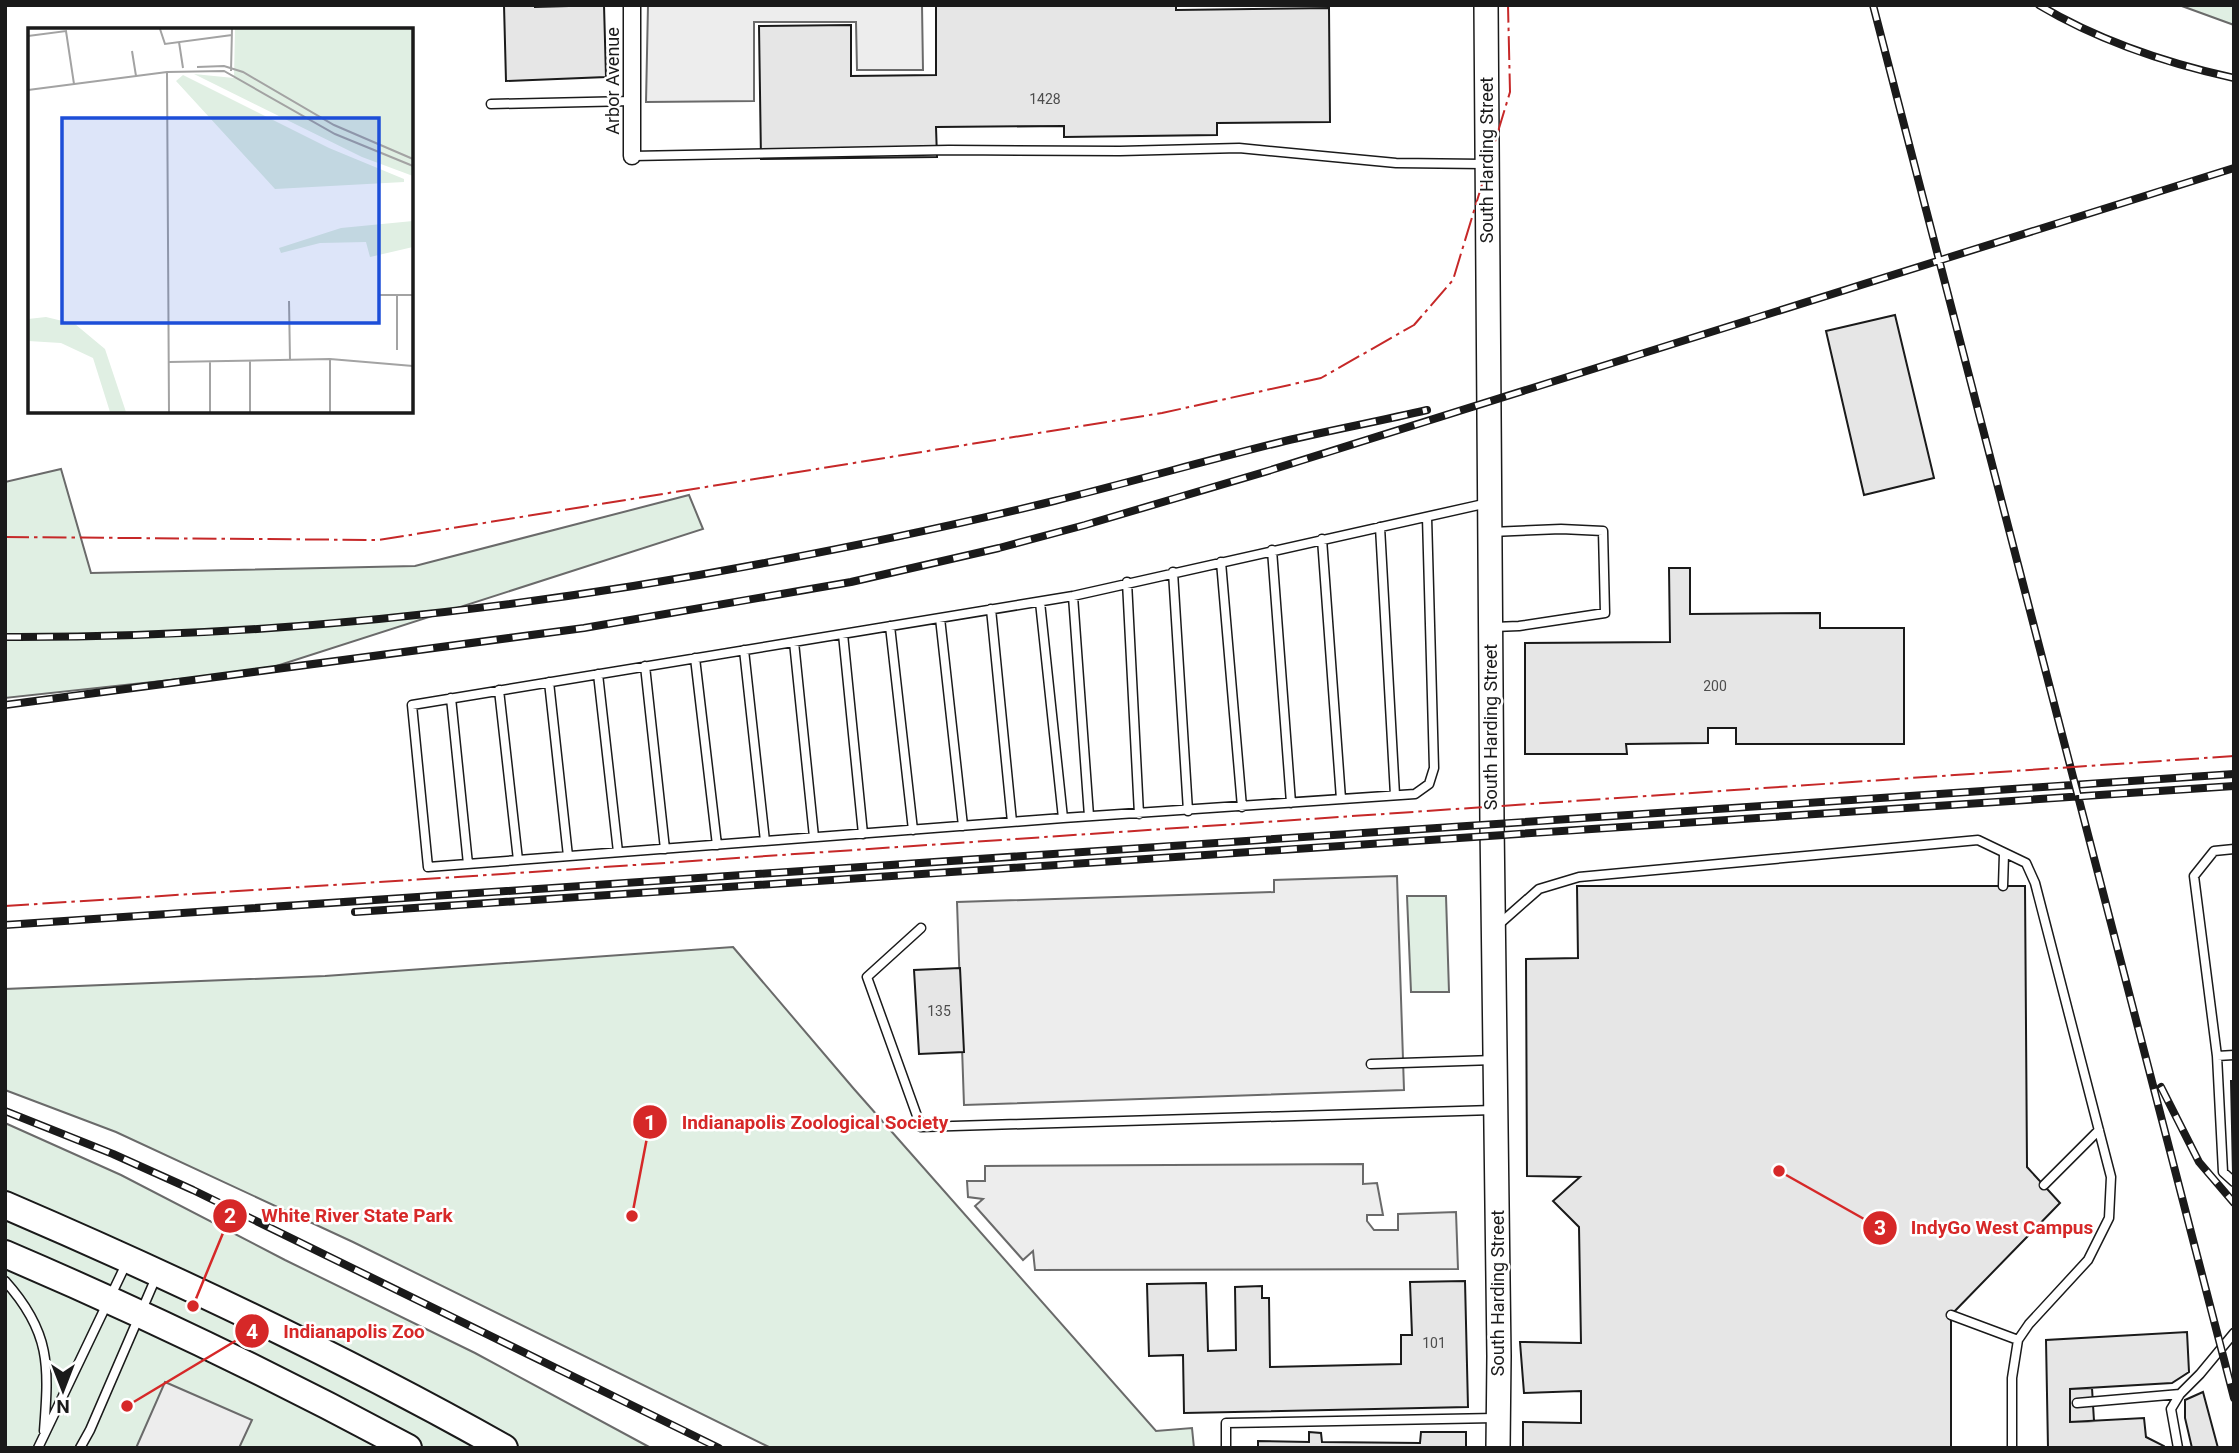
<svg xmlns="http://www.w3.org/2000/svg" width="2239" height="1453" viewBox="0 0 2239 1453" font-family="Roboto,sans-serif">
  <rect width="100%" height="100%" fill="#fff"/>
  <path fill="#e0efe3" stroke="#6a6a6a" stroke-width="2" d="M2179 5H2234V25Z
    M61 469 91 573 415 566 689 495 703 529 264 670 5 698V482Z
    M1407 896H1446L1449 992H1411Z
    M733 947 854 1089 1156 1431 1192 1428 1194 1448H771L353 1242 116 1132 5 1090V989L325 976Z
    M5 1123 121 1175 285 1260 475 1353 651 1448H5Z"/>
  <path fill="#ededed" stroke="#6a6a6a" stroke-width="2" d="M648 5H922L923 70H857L856 22H754V101L646 102Z
    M1397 876 1404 1090 964 1105 957 902 1274 892V880Z
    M1363 1164V1184L1377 1183 1383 1215H1367V1221L1374 1230H1398V1214L1456 1212 1458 1269 1035 1270 1033 1251 1023 1260 975 1206 983 1199 968 1197 967 1181H985V1166Z
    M165 1382 252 1420 239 1448H136Z"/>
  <path fill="#e6e6e6" stroke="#1a1a1a" stroke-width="2" d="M504 5H535V7L604 5 606 77 506 81Z
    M936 5H1176V10L1329 8 1330 122 1217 123V135L1064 137V126L936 127 937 157 761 159 759 26 851 25V76L936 75Z
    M1895 315 1934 478 1864 495 1826 331Z
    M1669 568H1690V614L1820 613V628H1904V744H1736V728H1708V743L1626 744 1627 754H1525V643L1670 642Z
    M1577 886H2025L2027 1167 2060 1203 1951 1315V1448H1523V1422L1581 1423V1391L1524 1393 1520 1342 1581 1343 1579 1227 1553 1201 1580 1177 1527 1176 1526 959 1578 958Z
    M960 968 964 1052 919 1054 914 970Z
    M2231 1081H2234V1172H2233Z
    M1465 1281 1468 1407 1184 1413 1183 1355 1149 1356 1147 1284 1206 1283 1208 1351 1236 1350 1235 1287 1262 1286V1298H1269L1270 1367 1401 1364V1335H1412L1410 1282Z
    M2187 1332 2189 1372 2172 1383 2070 1389V1422L2144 1418 2146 1437 2164 1446V1448H2048L2046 1340Z
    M2092 1388 2094 1421 2070 1422V1389Z
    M2203 1392 2218 1448H2192L2185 1418V1400Z
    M1309 1432 1321 1433 1322 1442 1420 1443 1421 1432H1466V1448H1258V1441L1309 1442Z"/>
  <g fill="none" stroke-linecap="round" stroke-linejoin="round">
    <defs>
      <path id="lane" d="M491 104 632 101
        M632 156 949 150 1120 151 1239 148 1396 163 1484 164
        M1427 517 1434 768 1429 784 1415 794 1063 818 428 867 412 705 1073 596 1488 503
        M1380 527 1395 795
        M1491 532 1561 529 1603 531 1605 613 1519 626 1494 627
        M1322 539 1341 799
        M1272 550 1291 803
        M1221 562 1242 807
        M1173 572 1188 811
        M1127 582 1139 814
        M1073 596 1089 816
        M1040 602 1063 818
        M991 609 1012 822
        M940 618 963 826
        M890 626 913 830
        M843 634 863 834
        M794 642 814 837
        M744 650 765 841
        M695 658 717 845
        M645 666 665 849
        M598 674 618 852
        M549 682 568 856
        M499 690 518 860
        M451 698 468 864
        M2003 886 2004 854
        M1497 926 1539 889 1579 877 1978 840 2026 863 2035 883 2111 1177 2109 1218 2088 1260 2029 1324 2018 1340 2012 1378V1448
        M921 928 867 977 921 1127 1493 1110
        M2234 1055 2217 1056 2223 1172 2234 1182
        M2217 1056 2194 876 2214 851 2234 849
        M1371 1064 1494 1060
        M2044 1185 2099 1130
        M5 1281C51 1332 49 1366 44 1431
        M1951 1315 2018 1340
        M2077 1403 2180 1394 2200 1374 2234 1333
        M38 1448 126 1264
        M80 1448 90 1430 157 1275
        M1226 1448V1423L1495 1418
        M2178 1448 2171 1409 2180 1394"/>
      <path id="street" d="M632 5V156"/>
      <path id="secondary" d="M1486 5 1492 824 1499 1356 1498 1448"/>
      <path id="primary" d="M5 1205C175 1278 342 1357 504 1448
        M5 1254C143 1313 276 1377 408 1448"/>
    </defs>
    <use href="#lane" stroke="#1a1a1a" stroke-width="11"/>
    <use href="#street" stroke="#1a1a1a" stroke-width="19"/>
    <use href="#secondary" stroke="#1a1a1a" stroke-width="26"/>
    <use href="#primary" stroke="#1a1a1a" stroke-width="30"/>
    <use href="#lane" stroke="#fff" stroke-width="8"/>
    <use href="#street" stroke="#fff" stroke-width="16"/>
    <use href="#secondary" stroke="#fff" stroke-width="23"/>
    <use href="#primary" stroke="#fff" stroke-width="26"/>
    <defs>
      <path id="rail" d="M1873 5 2234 1398
        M2039 5C2099 41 2166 63 2234 78
        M5 637C261 638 519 610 770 562 865 544 960 524 1054 501 1131 482 1208 460 1285 441 1332 430 1380 421 1427 410
        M5 705 584 628 851 582 999 548 1085 525 1271 470 2234 168
        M355 912 2234 786
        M5 925 2234 774
        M2161 1087 2199 1162 2234 1203
        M5 1111 113 1154 193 1190 719 1448"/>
    </defs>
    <use href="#rail" stroke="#1a1a1a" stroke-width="8"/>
    <use href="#rail" stroke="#fff" stroke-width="5" stroke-dasharray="16" stroke-linecap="butt"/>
    <path stroke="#c62828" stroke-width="2" stroke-dasharray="24 5 3.5 5" stroke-linecap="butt" d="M5 537 379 540 1162 413 1321 378 1414 325 1453 280 1510 92 1508 5
      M5 906 473 876 2234 756"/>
  </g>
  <g text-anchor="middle" stroke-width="5" stroke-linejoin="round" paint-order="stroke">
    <g font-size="14" fill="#4d4d4d">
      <text x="1045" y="104">1428</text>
      <text x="1715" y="691">200</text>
      <text x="939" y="1016">135</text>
      <text x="1434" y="1348">101</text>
    </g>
    <g font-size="18" fill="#1a1a1a" stroke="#fff">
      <text transform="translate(613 81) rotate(-90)" y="6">Arbor Avenue</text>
      <text transform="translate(1487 160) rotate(-90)" y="6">South Harding Street</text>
      <text transform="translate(1491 727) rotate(-90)" y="6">South Harding Street</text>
      <text transform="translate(1498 1293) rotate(-90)" y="6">South Harding Street</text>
    </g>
  </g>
  <g transform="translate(28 28)">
    <rect width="385" height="385" fill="#fff"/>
    <path d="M207 1H385V148L334 129 166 46 206 50ZM155 47 301 120 376 151V154L247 161 148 53ZM385 193V219L342 229 338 214 292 215 253 225 251 220 313 200ZM18 289 47 296 77 321 98 384H82L65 330 33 315 0 313V291Z" fill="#e0efe3"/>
    <path fill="none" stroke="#a3a3a3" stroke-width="2" d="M132 1 137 16 204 7M0 8 38 3 46 56M151 14 155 40M104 23 108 48M169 39 196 38 215 44 306 97 385 131M203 43 204 1M139 44 141 384M0 62 139 44 196 43 307 106 385 138M351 267H385M369 267V322M261 273 262 332M302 331V384M222 333V384M141 334 302 331 385 338M182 334V384"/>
    <path fill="#1d4ed8" fill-opacity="0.15" stroke="#1d4ed8" stroke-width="3.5" d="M34 90H351V295H34Z"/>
    <rect width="385" height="385" fill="none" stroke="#1a1a1a" stroke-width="3.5"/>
  </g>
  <path fill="none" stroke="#d62828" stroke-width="2.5" d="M632 1216L650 1122M193 1306L230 1216M1779 1171L1880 1228M127 1406L252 1331"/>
  <g fill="#d62828" stroke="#fff" stroke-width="2.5">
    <circle cx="632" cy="1216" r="7"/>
    <circle cx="193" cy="1306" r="7"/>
    <circle cx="1779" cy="1171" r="7"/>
    <circle cx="127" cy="1406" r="7"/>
    <circle cx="650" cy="1122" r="18"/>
    <circle cx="230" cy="1216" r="18"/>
    <circle cx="1880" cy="1228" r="18"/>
    <circle cx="252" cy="1331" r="18"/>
  </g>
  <g font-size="21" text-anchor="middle" font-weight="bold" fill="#fff">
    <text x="650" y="1130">1</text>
    <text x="230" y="1223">2</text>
    <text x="1880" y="1235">3</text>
    <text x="252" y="1339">4</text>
  </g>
  <g font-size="19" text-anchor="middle" font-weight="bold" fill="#d62828" stroke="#fff" stroke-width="5" stroke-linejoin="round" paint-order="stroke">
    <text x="815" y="1129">Indianapolis Zoological Society</text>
    <text x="357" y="1222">White River State Park</text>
    <text x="2002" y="1234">IndyGo West Campus</text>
    <text x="354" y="1338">Indianapolis Zoo</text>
  </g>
  <rect width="2239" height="1453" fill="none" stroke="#1a1a1a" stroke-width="14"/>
  <g transform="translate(63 1390) rotate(180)" stroke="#ffffff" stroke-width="5" paint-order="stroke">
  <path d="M0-5L12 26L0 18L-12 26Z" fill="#1a1a1a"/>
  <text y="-10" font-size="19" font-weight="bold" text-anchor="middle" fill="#1a1a1a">N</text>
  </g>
</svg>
